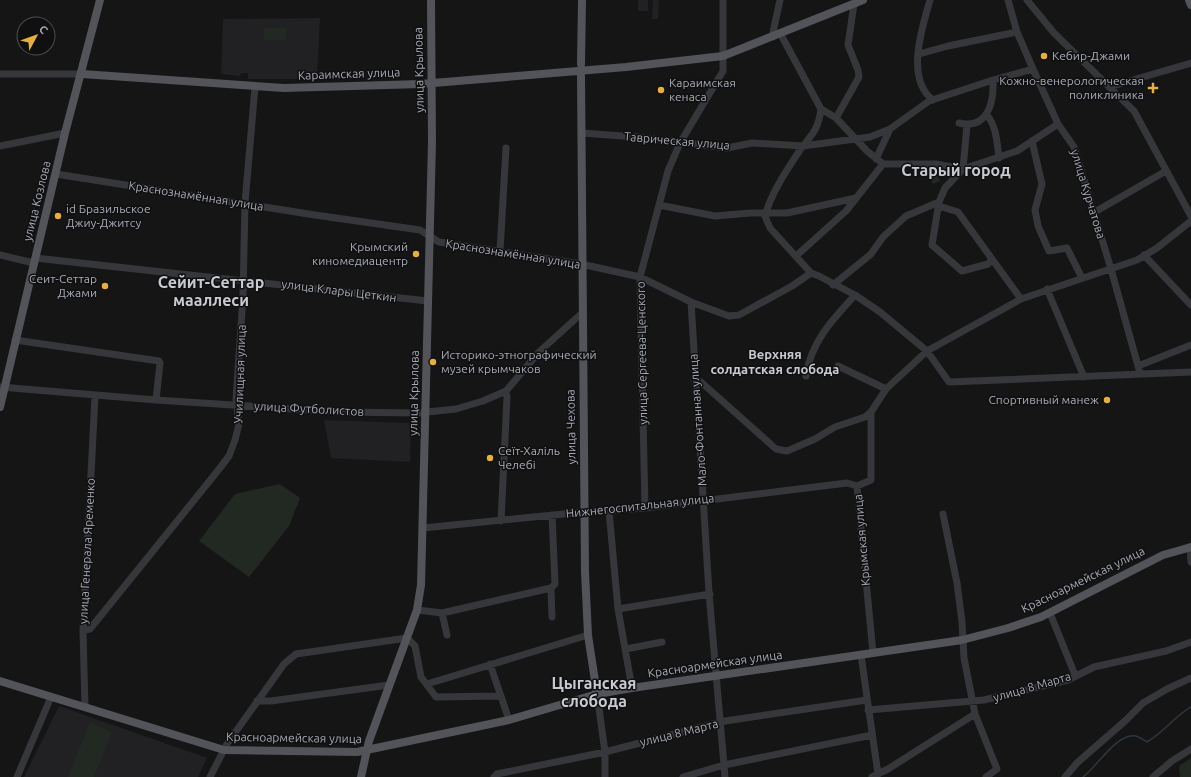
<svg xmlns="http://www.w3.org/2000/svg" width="1191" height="777" viewBox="0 0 1191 777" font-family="Ubuntu,sans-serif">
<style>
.built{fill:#212123}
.green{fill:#212922}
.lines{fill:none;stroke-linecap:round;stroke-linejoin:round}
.stream{stroke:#2e373e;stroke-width:1.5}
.minor{stroke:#36373b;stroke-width:7}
.major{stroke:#52545a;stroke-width:8}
.poi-dot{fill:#e7af3c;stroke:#101011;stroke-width:1.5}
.labels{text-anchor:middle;stroke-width:3;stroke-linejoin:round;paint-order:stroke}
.poi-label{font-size:12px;fill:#a7abb6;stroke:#101011;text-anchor:start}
.street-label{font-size:12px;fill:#a7abb6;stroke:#101011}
.neighbourhood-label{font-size:13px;font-weight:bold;fill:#c8cad2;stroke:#101011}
.district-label{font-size:16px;font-weight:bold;fill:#c8cad2;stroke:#101011}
</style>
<rect width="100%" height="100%" fill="#151516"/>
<path class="built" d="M638 0H648V11H638Z
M653 0H659L658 19H652Z
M320 18 317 79H248V73H241L240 76 221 74 223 19Z
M324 420 411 423 410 462 331 458Z
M59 706 207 758 198 777H24Z"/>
<path class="green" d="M264 28H286V40H264Z
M934 168 940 181 933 184 927 172Z
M280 484 300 498 289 526 249 577 199 541 235 494Z
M90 722 112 732 94 777H68Z
M1191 758V777H1180L1179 766Z"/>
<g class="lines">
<path class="stream" d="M1083 777C1097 767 1117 732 1136 736 1139 737 1144 740 1147 742 1165 731 1174 717 1191 707"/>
<path class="minor" d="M930 0C922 28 905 79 933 100
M1008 0 1017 32 1033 69 1058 124 1074 147 1111 269 1140 373
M1027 0 1054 33 1134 111 1191 216
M780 33 821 109 836 118 867 151 883 164H936L963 169 1017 151 1058 124
M772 37 780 0
M919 54 948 46 1017 32
M0 74H82
M1109 87 1191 63
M986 114C997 126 997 144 999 158
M836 118 859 77 858 70 848 45 854 4
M959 123C988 130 994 102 993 80
M967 125 963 169 945 188 939 202 932 245 962 271 988 264 992 259
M582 133 636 137 727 148 752 143 803 146 870 137 890 129 929 101 993 80 1033 69
M1032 141 1042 184 1035 210 1038 226 1049 251 1067 248 1082 278
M0 146 65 133
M876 159 890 129
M56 174 315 215 420 230 439 242 581 264 640 277 691 302 729 316 739 315 792 286 811 273
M659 205 715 216 750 213H787L856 198
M939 206 958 212 1021 299
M1093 213 1166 171
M500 251 506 148
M0 255 34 263
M1144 255 1191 305
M796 256 846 211 883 164
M35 258 428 301
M811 273 819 276 855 295 880 312 927 351 949 382 1191 372
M811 273 770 228 765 216C771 193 787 170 800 150 812 134 818 131 821 109
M833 285 871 254 883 237 906 216 939 202
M1047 289 1084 377
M691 302 709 593 725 777
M15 340 159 361 160 363 156 400
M838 366 886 389
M1138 366 1191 345
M806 376C811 342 832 320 855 295
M695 381 701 382 776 449 787 451 815 439 835 427 865 417 871 412 886 389 927 351 1021 299 1137 260 1157 248 1191 221
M0 387 156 400 339 412 418 413 456 409 483 401 506 391 539 352 582 313
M857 486 873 653
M857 486 871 480V412
M645 508 640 277 668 171 680 143 723 71V0
M609 511 618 609 632 688
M943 514 957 583 962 622 964 658 975 714 997 769 986 777
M501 521 507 397 506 391
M423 528 584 512 645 508 847 483 857 486
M1190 547 1191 562
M618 609 710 594
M417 610 442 613 551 588
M442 613 447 635
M1050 613 1075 675
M552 617 551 588 555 584 552 515
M83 631 90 629 216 473 229 456 235 440 239 424 236 399 243 297 245 203 255 87
M626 649 662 642
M861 655 878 774
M490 664 509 720
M427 684 588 635
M597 694 605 752V777
M257 701H271L389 685
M85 707 83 631 95 396
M868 710 984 700 1068 680 1094 667 1166 651 1191 642
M17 777 51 697
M210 777 227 744 284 664 296 654 407 638 415 646 421 677 436 697 500 696
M494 777 497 774 605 752 725 721 867 700
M683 777 724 765 872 735
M872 777 888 769 975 714
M1065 777 1077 763 1125 721 1143 703 1167 689 1191 678
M1153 777 1172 761 1191 749"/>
<path class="major" d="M1189 0 1191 5
M581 64 582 0
M82 74 284 88 421 84 626 67 723 56 863 0
M581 76 585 572 588 635 597 694
M0 407 65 133 100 0
M0 681 224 750 357 752 509 720 597 694 632 688 962 640 1008 628 1041 617 1163 555 1191 547
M361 777 369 741 417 610 421 585 432 142 431 0"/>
</g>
<g class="poi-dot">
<circle cx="1044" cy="56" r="4"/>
<path d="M1151 82h4v4h4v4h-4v4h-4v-4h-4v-4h4z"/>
<circle cx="661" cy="90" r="4"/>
<circle cx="58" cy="216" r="4"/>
<circle cx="416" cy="254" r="4"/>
<circle cx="105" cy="286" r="4"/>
<circle cx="433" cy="362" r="4"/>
<circle cx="1107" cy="400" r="4"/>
<circle cx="490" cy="458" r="4"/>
</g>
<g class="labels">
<g class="poi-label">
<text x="1052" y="60">Кебир-Джами</text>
<text x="1144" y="85" text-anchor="end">Кожно-венерологическая<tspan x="1144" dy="14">поликлиника</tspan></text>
<text x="669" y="87">Караимская<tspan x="669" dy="14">кенаса</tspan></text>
<text x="66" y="213">id Бразильское<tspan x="66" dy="14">Джиу-Джитсу</tspan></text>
<text x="408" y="251" text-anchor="end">Крымский<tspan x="408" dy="14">киномедиацентр</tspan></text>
<text x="97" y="283" text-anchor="end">Сеит-Сеттар<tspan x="97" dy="14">Джами</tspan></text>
<text x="441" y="359">Историко-этнографический<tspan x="441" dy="14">музей крымчаков</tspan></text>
<text x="1099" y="404" text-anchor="end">Спортивный манеж</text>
<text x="498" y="455">Сеїт-Халіль<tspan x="498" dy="14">Челебі</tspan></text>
</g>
<g class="street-label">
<text transform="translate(419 70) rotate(-91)" y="4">улица Крылова</text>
<text transform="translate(349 74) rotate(-2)" y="4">Караимская улица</text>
<text transform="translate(677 141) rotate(5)" y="4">Таврическая улица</text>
<text transform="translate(1088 194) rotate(73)" y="4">улица Курчатова</text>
<text transform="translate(196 196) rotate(9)" y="4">Краснознамённая улица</text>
<text transform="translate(37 201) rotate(-76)" y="4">улица Козлова</text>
<text transform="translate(513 254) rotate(9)" y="4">Краснознамённая улица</text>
<text transform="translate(339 291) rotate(7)" y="4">улица Клары Цеткин</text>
<text transform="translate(642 353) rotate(-91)" y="4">улица Сергеева-Ценского</text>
<text transform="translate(240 374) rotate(-88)" y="4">Училищная улица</text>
<text transform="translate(414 393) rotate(-89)" y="4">улица Крылова</text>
<text transform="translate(309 409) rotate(3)" y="4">улица Футболистов</text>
<text transform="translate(698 420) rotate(-94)" y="4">Мало-Фонтанная улица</text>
<text transform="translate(571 427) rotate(-91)" y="4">улица Чехова</text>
<text transform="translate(640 506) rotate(-6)" y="4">Нижнегоспитальная улица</text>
<text transform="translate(862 540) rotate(-95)" y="4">Крымская улица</text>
<text transform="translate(87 551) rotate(-87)" y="4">улица Генерала Яременко</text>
<text transform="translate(1083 580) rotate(-26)" y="4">Красноармейская улица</text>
<text transform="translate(715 664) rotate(-8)" y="4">Красноармейская улица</text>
<text transform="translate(1032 687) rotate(-16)" y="4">улица 8 Марта</text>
<text transform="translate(679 733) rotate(-14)" y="4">улица 8 Марта</text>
<text transform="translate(294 738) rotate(1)" y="4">Красноармейская улица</text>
</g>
<g class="neighbourhood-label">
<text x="775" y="359">Верхняя<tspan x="775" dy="15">солдатская слобода</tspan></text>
</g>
<g class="district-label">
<text x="956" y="176">Старый город</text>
<text x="211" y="288">Сейит-Сеттар<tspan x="211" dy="18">мааллеси</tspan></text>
<text x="594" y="689">Цыганская<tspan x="594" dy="18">слобода</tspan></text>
</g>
</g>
<g transform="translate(36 36) rotate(49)"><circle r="19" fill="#101011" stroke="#4c4e53"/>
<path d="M0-3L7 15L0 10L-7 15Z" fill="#e7af3c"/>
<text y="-6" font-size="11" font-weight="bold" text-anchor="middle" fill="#a7abb6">С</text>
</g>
</svg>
